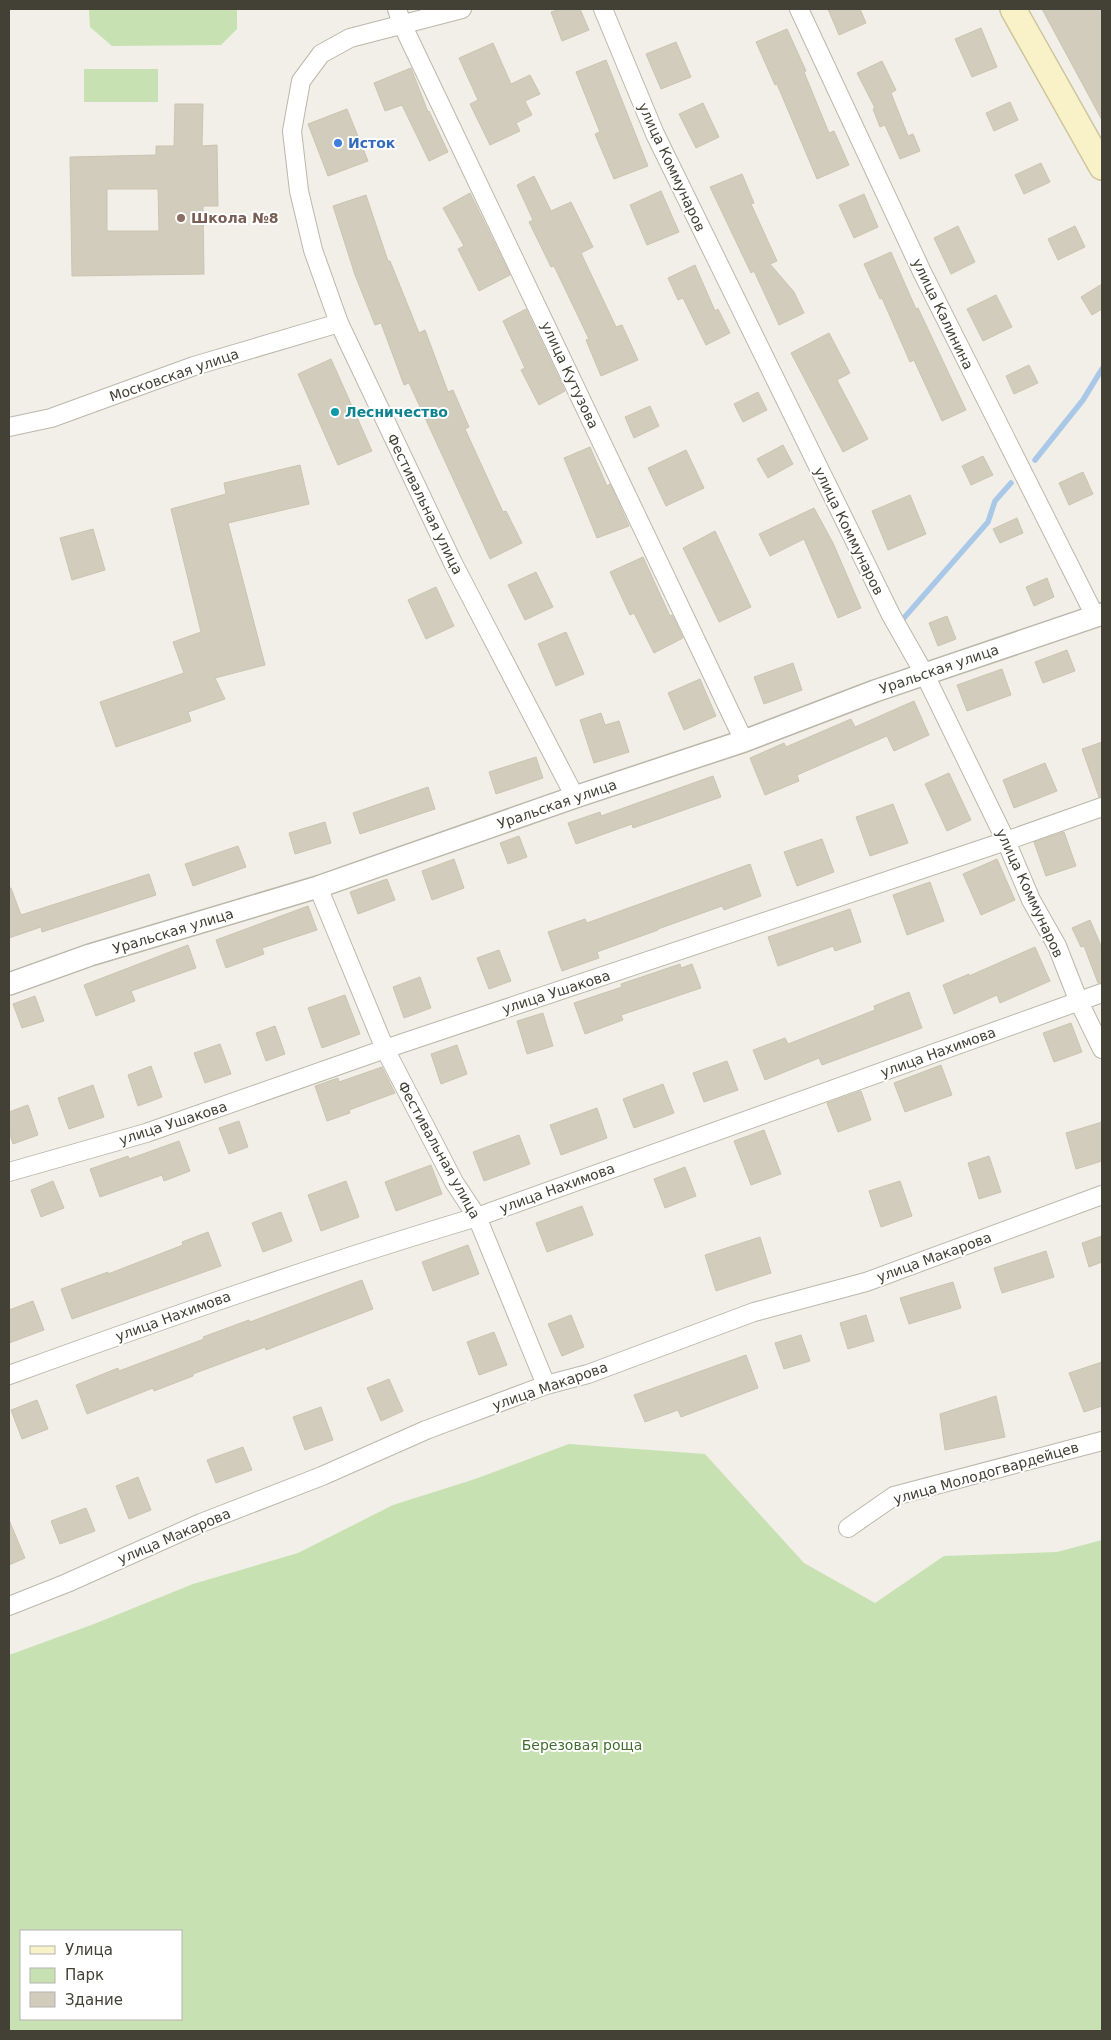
<svg xmlns="http://www.w3.org/2000/svg" width="1111" height="2040" viewBox="0 0 1111 2040" font-family="'DejaVu Sans',sans-serif">
<style>
.green{fill:#c8e1b3;fill-rule:evenodd}
.lines{fill:none;stroke-linecap:round;stroke-linejoin:round}
.stream{stroke:#a9c8e8;stroke-width:5.5}
.building{fill:#d2ccbd;stroke:#ccc4b1;fill-rule:evenodd}
.minor-casing{stroke:#bcb7aa;stroke-width:20}
.tertiary-casing{stroke:#bcb7aa;stroke-width:24}
.secondary-casing{stroke:#ccc49b;stroke-width:28}
.minor{stroke:#fff;stroke-width:18}
.tertiary{stroke:#fff;stroke-width:21}
.secondary{stroke:#f9f2c9;stroke-width:25}
.shop-dot{fill:#3f7fe0;stroke:#fff;stroke-width:2}
.education-dot{fill:#8d6e63;stroke:#fff;stroke-width:2}
.culture-dot{fill:#0f9aa8;stroke:#fff;stroke-width:2}
.labels{text-anchor:middle;stroke-width:4;stroke-linejoin:round;paint-order:stroke}
.shop-label{font-size:14px;font-weight:bold;fill:#366cbe;stroke:#fff;text-anchor:start}
.street-label{font-size:14px;fill:#434036;stroke:#fff}
.education-label{font-size:14px;font-weight:bold;fill:#785e54;stroke:#fff;text-anchor:start}
.culture-label{font-size:14px;font-weight:bold;fill:#0d838f;stroke:#fff;text-anchor:start}
.park-label{font-size:14px;fill:#426f30;stroke:#fff}
</style>
<rect width="100%" height="100%" fill="#f1efe7"/>
<path class="green" d="M89 9H237V29L221 45 112 46 90 27Z
M84 69H158V102H84Z
M569 1444 705 1454 804 1563 875 1603 944 1556 1057 1552 1102 1540V2031H9V1655L94 1624 193 1584 298 1553 393 1505 475 1479ZM21 1931H181V2019H21Z"/>
<g class="lines">
<path class="stream" d="M1035 460 1083 400 1102 369
M903 619 988 522 995 501 1011 483"/>
</g>
<path class="building" d="M560 9H580L589 30 562 41 551 12Z
M828 9H860L866 23 839 35Z
M1042 9H1102V120Z
M981 28 997 67 972 77 955 39Z
M787 29 806 71 804 72 829 133 834 131 849 165 817 179 777 84 775 85 756 42Z
M676 42 691 77 661 89 646 54Z
M493 43 511 84 530 75 540 94 525 101 532 115 516 123 520 131 490 145 470 104 478 100 459 58Z
M606 60 648 166 614 179 595 134 600 132 576 72Z
M882 61 896 90 891 93 908 136 913 134 920 151 900 159 885 125 880 127 873 109 875 108 857 73Z
M411 68 428 112 429 111 448 152 429 161 402 105 385 111 374 83Z
M1010 102 1018 120 994 131 986 113Z
M703 103 719 137 696 148 679 114Z
M175 104H203L202 146 217 145 218 206H203L204 274 72 276 70 157 156 155V146H174ZM107 189H158L159 231H107Z
M347 109 368 161 328 176 308 124Z
M1041 163 1050 182 1024 194 1015 175Z
M742 174 754 203 751 204 777 261 770 264 794 292 804 313 779 325 754 271 751 273 710 187Z
M534 176 551 211 571 202 593 247 581 253 616 327 622 325 638 360 601 376 586 340 589 339 554 266 551 267 529 222 533 220 517 185Z
M661 191 679 232 647 245 630 205Z
M470 193 510 275 479 291 458 249 464 246 443 208Z
M864 194 878 227 854 238 839 205Z
M366 195 388 261H390L419 333 425 330 448 392 453 390 469 427 465 429 503 512 506 511 522 543 490 559 409 383 404 385 381 323 375 325 355 275 333 206Z
M958 226 975 262 951 274 934 238Z
M1075 226 1085 247 1058 260 1048 239Z
M891 252 916 309 918 308 966 410 942 421 914 360 910 362 882 298 880 299 864 264Z
M695 265 715 311 718 309 730 333 706 345 683 298 678 300 668 278Z
M1102 284V309L1092 315 1081 297Z
M996 295 1012 327 983 341 967 309Z
M526 309 565 391 539 405 521 370 525 368 503 321Z
M829 333 850 373 837 380 868 439 843 452 791 353Z
M331 359 372 451 338 465 298 374Z
M1029 365 1038 383 1014 394 1006 376Z
M758 392 767 410 743 422 734 404Z
M650 406 659 426 634 438 625 417Z
M783 445 793 464 768 478 757 459Z
M590 447 607 486 610 484 629 526 597 538 564 458Z
M686 450 704 488 666 506 648 468Z
M983 456 993 475 971 485 962 466Z
M300 465 309 504 228 523 265 665 215 678 225 699 188 712 191 721 116 747 100 702 184 673 173 642 201 632 171 509 226 494 224 483Z
M1083 472 1093 494 1069 505 1059 483Z
M910 495 926 534 888 550 872 511Z
M814 508 833 543 861 608 838 618 804 539 770 556 759 534Z
M1017 518 1023 533 1000 543 993 529Z
M93 529 105 570 72 580 60 538Z
M715 531 751 607 719 622 683 548Z
M643 557 670 616 672 615 683 638 654 653 634 613 630 615 610 572Z
M536 572 553 607 525 620 508 585Z
M1047 578 1054 597 1034 606 1026 587Z
M436 587 454 626 426 639 408 600Z
M947 616 956 639 938 646 929 623Z
M566 632 584 674 556 686 538 644Z
M1067 650 1075 671 1043 683 1035 662Z
M793 663 802 690 764 704 754 677Z
M1002 669 1011 695 967 711 957 685Z
M700 679 716 716 684 730 668 693Z
M914 701 929 735 894 751 887 736 797 775 799 781 765 795 750 758 784 743 786 747 851 719 855 727Z
M601 713 605 725 619 721 629 752 594 763 580 720Z
M1102 742V797H1099L1082 749Z
M536 757 543 778 496 794 489 772Z
M1045 763 1057 791 1014 808 1003 780Z
M949 773 971 820 947 831 925 784Z
M713 776 721 797 633 828 632 824 576 844 568 823 600 812 601 816Z
M428 787 435 809 360 834 353 813Z
M893 804 908 843 870 856 856 817Z
M325 822 331 843 295 854 289 833Z
M1064 832 1076 866 1046 876 1034 842Z
M519 836 527 857 508 864 500 843Z
M822 839 834 872 797 886 784 852Z
M238 846 246 867 193 886 185 864Z
M454 859 464 888 432 900 422 871Z
M997 859 1015 900 981 915 963 874Z
M750 864 761 896 724 910 722 906 658 929V930L597 952 599 958 562 971 548 932 585 919 587 923Z
M149 874 156 895 42 932 41 927 9 938V888H11L21 915Z
M387 879 395 900 358 914 350 892Z
M930 882 944 921 907 935 893 895Z
M308 906 317 930 262 948 264 954 226 968 216 940Z
M850 909 861 942 835 951 833 946 778 966 768 937Z
M1090 920 1102 948V983H1098L1084 946 1081 947 1072 928Z
M188 945 196 968 131 991 135 1001 96 1016 84 985Z
M1035 947 1050 981 1000 1003 997 995 954 1014 943 985 969 974V976Z
M499 950 511 981 489 989 477 958Z
M680 964 681 968 692 964 701 988 621 1015 623 1020 585 1034 574 1003 622 987 621 984Z
M420 977 431 1008 404 1018 393 987Z
M909 992 922 1028 822 1065 819 1058 765 1080 753 1050 785 1038 788 1044 875 1010 874 1006Z
M345 995 360 1034 322 1048 308 1008Z
M35 996 44 1021 22 1028 13 1004Z
M543 1013 553 1046 527 1054 517 1021Z
M1071 1023 1082 1052 1054 1062 1043 1033Z
M275 1026 285 1054 266 1061 256 1033Z
M220 1044 231 1074 205 1083 194 1053Z
M457 1045 467 1074 441 1084 431 1054Z
M727 1061 738 1090 704 1102 693 1073Z
M941 1065 952 1095 905 1112 894 1083Z
M151 1066 162 1097 138 1106 128 1075Z
M382 1067 395 1093 349 1110 350 1113 327 1121 315 1086 338 1078 339 1082Z
M663 1084 674 1113 634 1128 623 1099Z
M93 1085 104 1117 69 1129 58 1098Z
M861 1091 871 1120 838 1132 827 1103Z
M28 1105 38 1135 13 1144 9 1131V1112Z
M597 1108 607 1138 561 1155 550 1125Z
M239 1121 248 1147 229 1154 219 1128Z
M1102 1122V1161L1076 1169 1066 1133Z
M764 1130 781 1174 751 1185 734 1141Z
M519 1135 530 1164 484 1181 473 1152Z
M179 1141 190 1171 164 1181 162 1175 100 1197 90 1169 128 1156 129 1159Z
M989 1156 1001 1192 979 1199 968 1163Z
M431 1165 442 1194 396 1211 385 1182Z
M685 1167 696 1196 665 1208 654 1179Z
M53 1181 64 1208 41 1217 31 1190Z
M346 1181 359 1217 321 1231 308 1195Z
M900 1181 912 1216 881 1227 869 1191Z
M582 1206 593 1235 547 1252 536 1223Z
M281 1212 292 1241 263 1252 252 1223Z
M208 1232 221 1266 72 1319 61 1289 108 1272V1274L183 1245 182 1242Z
M1102 1236V1262L1089 1267 1082 1243Z
M760 1237 771 1273 716 1291 705 1255Z
M468 1245 479 1274 433 1291 422 1262Z
M1046 1251 1054 1277 1002 1293 994 1268Z
M362 1280 373 1309 266 1350 265 1347 193 1374V1376L154 1391 153 1388 87 1414 76 1385 118 1368 119 1371 204 1339 203 1337 249 1320 250 1322Z
M953 1282 961 1308 909 1324 900 1298Z
M33 1301 44 1330 9 1343V1310Z
M571 1315 584 1347 562 1356 548 1324Z
M866 1315 874 1341 848 1349 840 1323Z
M494 1332 507 1365 479 1375 467 1342Z
M801 1335 810 1361 784 1369 775 1343Z
M746 1355 758 1388 681 1417 678 1410 645 1422 634 1395Z
M1102 1362V1406L1084 1412 1069 1373Z
M389 1379 403 1411 381 1421 367 1388Z
M996 1396 1005 1437 945 1450 940 1414Z
M37 1400 48 1429 22 1439 11 1410Z
M321 1407 333 1440 305 1450 293 1417Z
M243 1447 252 1470 216 1483 207 1460Z
M138 1477 151 1510 129 1519 116 1486Z
M86 1508 95 1531 60 1544 51 1521Z
M9 1520 25 1558 9 1565Z"/>
<g class="lines">
<g class="minor-casing">
<path id="minor" d="M397 9 402 24 744 741
M462 9 350 38 321 54 301 81 292 131 299 191 313 250 339 323 453 563 575 797
M603 9 655 134 891 615 925 675 1006 841 1031 900 1057 946 1079 1002 1102 1049
M799 9 922 272 1095 616
M9 427 51 418 194 366 339 323
M318 887 385 1049 454 1182 477 1217 546 1385
M9 1172 146 1133 385 1049 1006 841 1102 807
M9 1375C164 1319 319 1264 477 1217L1102 993
M848 1528 894 1496 1102 1441
M9 1606 67 1583 201 1523 322 1476 426 1430 546 1385 588 1374 754 1312 866 1282 1102 1195"/>
</g>
<g class="tertiary-casing">
<path id="tertiary" d="M9 984 90 955 318 887 575 797 744 741 875 691 1102 614"/>
</g>
<g class="secondary-casing">
<path id="secondary" d="M1013 9 1102 167"/>
</g>
<use href="#minor" class="minor"/>
<use href="#tertiary" class="tertiary"/>
<use href="#secondary" class="secondary"/>
</g>
<circle class="shop-dot" cx="338" cy="143" r="5"/>
<circle class="education-dot" cx="181" cy="218" r="5"/>
<circle class="culture-dot" cx="335" cy="412" r="5"/>
<g class="labels">
<g class="shop-label">
<text x="348" y="148">Исток</text>
</g>
<g class="street-label">
<text transform="translate(672 167) rotate(65)" y="5">улица Коммунаров</text>
<text transform="translate(943 314) rotate(64)" y="5">улица Калинина</text>
<text transform="translate(174 375) rotate(-19)" y="5">Московская улица</text>
<text transform="translate(570 375) rotate(65)" y="5">улица Кутузова</text>
<text transform="translate(425 504) rotate(64)" y="5">Фестивальная улица</text>
<text transform="translate(849 531) rotate(64)" y="5">улица Коммунаров</text>
<text transform="translate(939 669) rotate(-19)" y="5">Уральская улица</text>
<text transform="translate(557 804) rotate(-19)" y="5">Уральская улица</text>
<text transform="translate(1030 893) rotate(65)" y="5">улица Коммунаров</text>
<text transform="translate(173 931) rotate(-17)" y="5">Уральская улица</text>
<text transform="translate(556 992) rotate(-18)" y="5">улица Ушакова</text>
<text transform="translate(938 1052) rotate(-20)" y="5">улица Нахимова</text>
<text transform="translate(173 1123) rotate(-18)" y="5">улица Ушакова</text>
<text transform="translate(439 1150) rotate(61)" y="5">Фестивальная улица</text>
<text transform="translate(557 1188) rotate(-20)" y="5">улица Нахимова</text>
<text transform="translate(934 1257) rotate(-20)" y="5">улица Макарова</text>
<text transform="translate(173 1316) rotate(-20)" y="5">улица Нахимова</text>
<text transform="translate(550 1386) rotate(-19)" y="5">улица Макарова</text>
<text transform="translate(986 1473) rotate(-16)" y="5">улица Молодогвардейцев</text>
<text transform="translate(174 1536) rotate(-23)" y="5">улица Макарова</text>
</g>
<g class="education-label">
<text x="191" y="223">Школа №8</text>
</g>
<g class="culture-label">
<text x="345" y="417">Лесничество</text>
</g>
<g class="park-label">
<text x="582" y="1750">Березовая роща</text>
</g>
</g>
<rect width="1111" height="2040" fill="none" stroke="#434036" stroke-width="20"/>
<rect x="20" y="1930" width="162" height="90" fill="#ffffff" stroke="#b4b3af"/>
<rect x="30" y="1946" width="25" height="8" fill="#f9f2c9" stroke="#b4b3af"/>
<text x="65" y="1955" font-size="15" fill="#434036">Улица</text>
<rect x="30" y="1968" width="25" height="15" fill="#c8e1b3" stroke="#b4b3af"/>
<text x="65" y="1980" font-size="15" fill="#434036">Парк</text>
<rect x="30" y="1992" width="25" height="15" fill="#d2ccbd" stroke="#b4b3af"/>
<text x="65" y="2005" font-size="15" fill="#434036">Здание</text>
</svg>
